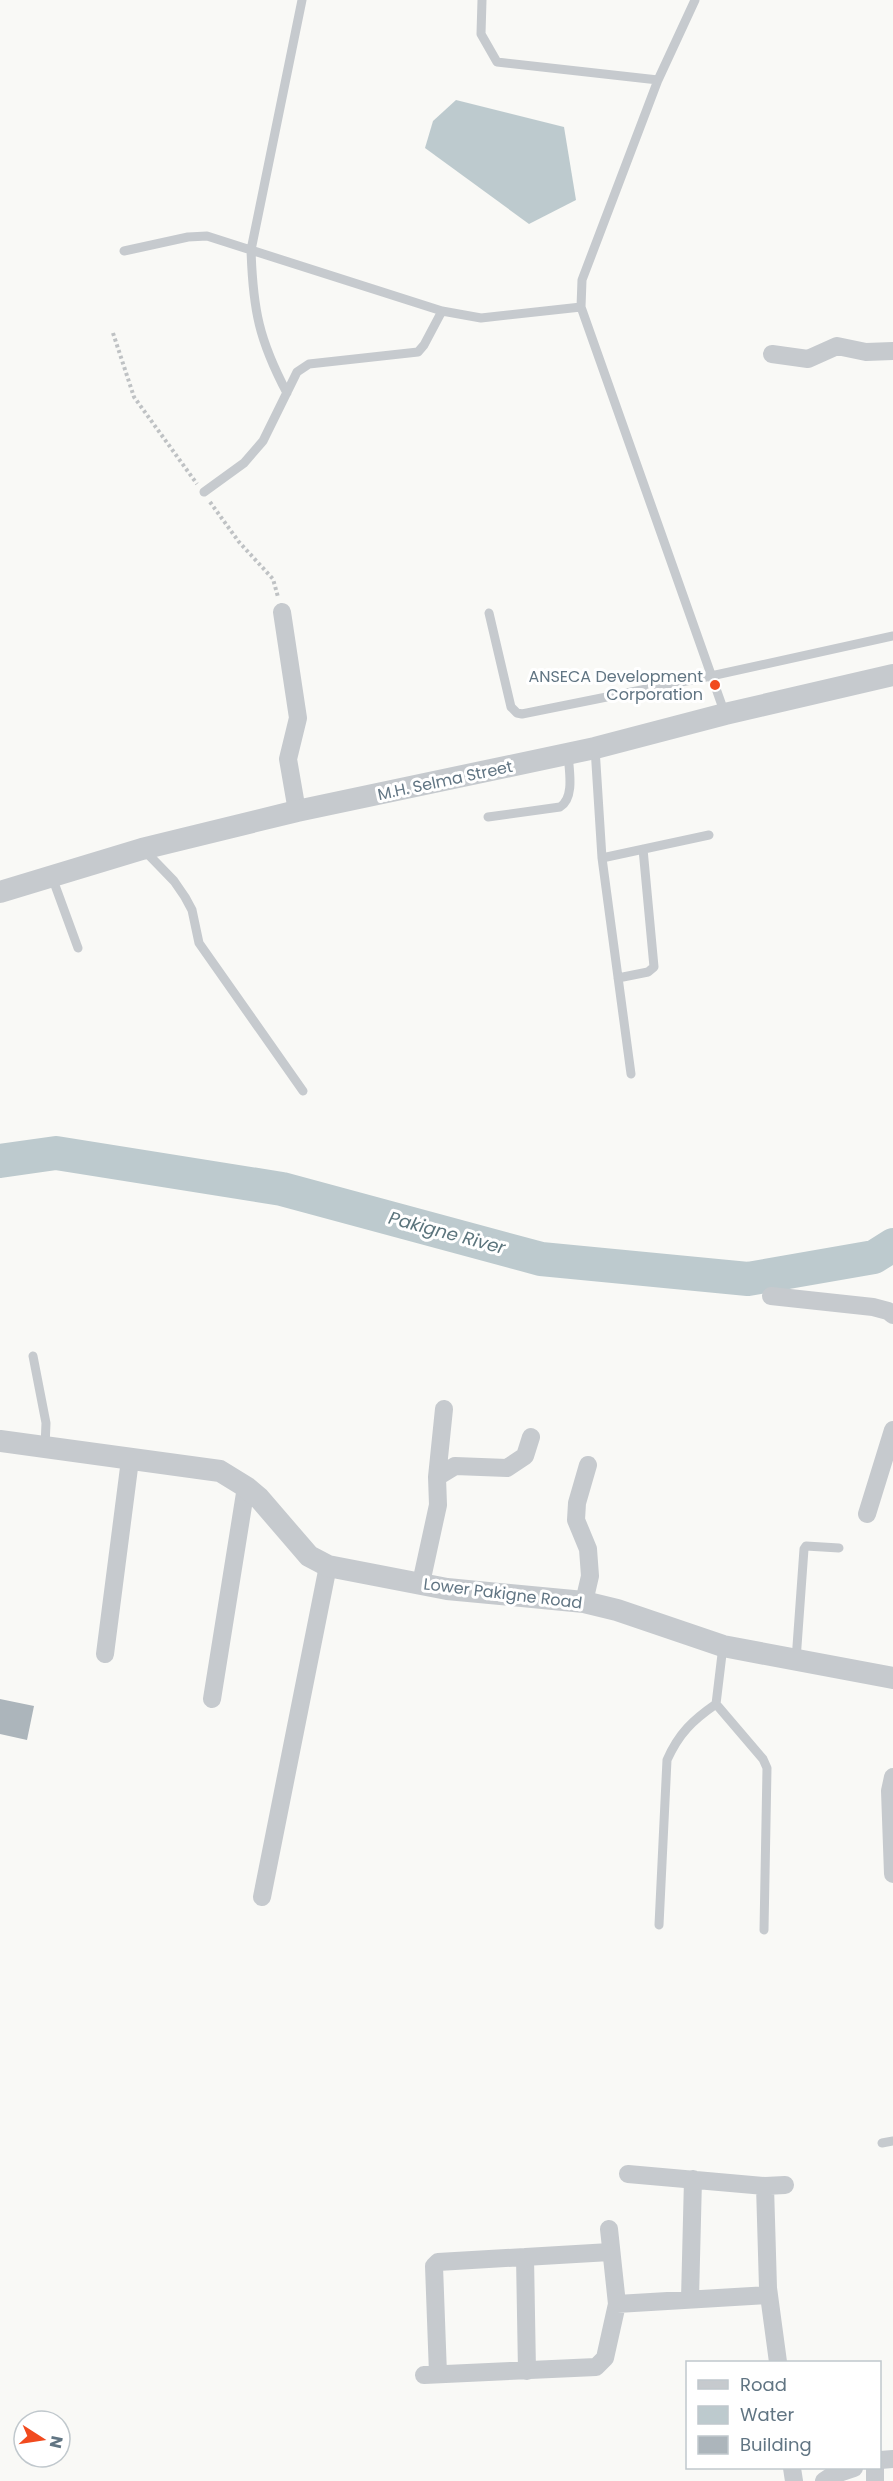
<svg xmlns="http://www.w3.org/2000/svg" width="893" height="2481" viewBox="0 0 893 2481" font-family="Poppins,sans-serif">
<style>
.water{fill:#bdcace}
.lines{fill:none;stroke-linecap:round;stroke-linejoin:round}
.river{stroke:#bdcace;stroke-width:34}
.building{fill:#acb5bb}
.path{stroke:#bfc2c4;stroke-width:4;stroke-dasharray:3 3;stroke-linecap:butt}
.service{stroke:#c6cace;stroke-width:9}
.minor{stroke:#c6cace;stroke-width:18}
.tertiary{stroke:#c6cace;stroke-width:22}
.poi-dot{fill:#f14a1e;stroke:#fff;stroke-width:2}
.labels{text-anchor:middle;stroke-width:6;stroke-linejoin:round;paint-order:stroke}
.poi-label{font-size:16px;fill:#617583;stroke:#fff;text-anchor:end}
.street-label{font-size:16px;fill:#617583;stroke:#fff}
.water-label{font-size:18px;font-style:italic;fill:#5c757d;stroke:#fff}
</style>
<rect width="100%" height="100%" fill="#f9f9f6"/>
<path class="water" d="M456 100 564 127 576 200 529 224 425 148 433 121Z"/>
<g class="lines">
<path class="river" d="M0 1161 56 1153 282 1189 541 1259 748 1279 874 1257 893 1245"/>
</g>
<path class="building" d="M0 1699 34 1706 27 1740 0 1734Z"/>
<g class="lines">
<path class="path" d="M113 333 134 397 197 484
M210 502 239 542 273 579 278 597"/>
<path class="service" d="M482 0 481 34 497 62 658 80 695 0
M658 80 582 280 581 307 725 714
M124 251 188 237 207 236 442 311 481 318 581 307
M287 393C259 340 253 310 251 250L302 0
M204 492 244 463 263 441 297 372 309 364 418 352 424 345 442 311
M489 613 511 707 517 713 522 714 711 676 893 636
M595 748 602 858 631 1074
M488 817 560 807C575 798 569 770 568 754
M144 850 174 881 185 897 192 910 199 943 303 1091
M602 858 709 835
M52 877 78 948
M618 978 648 972 654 967 643 849
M33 1356 46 1423 45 1447
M723 1646 716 1704 763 1759 767 1768 764 1930
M796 1660 804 1549 806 1546 839 1548
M659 1925 667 1760C679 1733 693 1720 716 1704
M882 2143 893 2141"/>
<path class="minor" d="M772 354 808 359 837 346 866 352 893 351
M282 612 298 718 288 759 297 811
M771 1296 873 1307 888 1311 893 1315
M437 1477 455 1466 507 1468 525 1456 531 1437
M867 1514 893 1430
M421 1583 438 1505 437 1477 444 1409
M584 1602 590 1576 588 1549 576 1520 577 1503 588 1465
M105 1654 130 1460
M212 1699 246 1487
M893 1777 890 1791 893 1874
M262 1897 328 1566
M628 2174 765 2186 785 2185
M765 2186 768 2288 778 2362
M525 2257 527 2371
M690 2299 693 2179
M617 2304 769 2295
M438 2374 434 2266 438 2262 610 2252
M424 2375 596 2367 605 2358 617 2304 609 2229
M880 2460 893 2459
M792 2468 794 2481
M875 2468V2481
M824 2481 833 2475 854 2468"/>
<path class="tertiary" d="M0 892 142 849 297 811 595 748 725 714 893 675
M0 1441 220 1471 246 1487 259 1498 309 1556 328 1566 447 1589 584 1602 617 1610 723 1646 893 1678"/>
</g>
<circle class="poi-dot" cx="715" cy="685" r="6"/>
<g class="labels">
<g class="poi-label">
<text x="703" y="682">ANSECA Development<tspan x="703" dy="18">Corporation</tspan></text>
</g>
<g class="street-label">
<text transform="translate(445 780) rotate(-12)" y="6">M.H. Selma Street</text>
<text transform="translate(503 1593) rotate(7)" y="6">Lower Pakigne Road</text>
</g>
<g class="water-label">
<text transform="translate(447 1233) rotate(15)" y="6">Pakigne River</text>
</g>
</g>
<rect x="686" y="2361" width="195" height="108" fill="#ffffff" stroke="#c0c8cd" stroke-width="1.5"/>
<rect x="698" y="2380" width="30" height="9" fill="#c6cace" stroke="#c0c8cd" stroke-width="1.5"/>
<text x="740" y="2391" font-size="18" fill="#617583">Road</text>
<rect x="698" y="2406" width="30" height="18" fill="#bdcace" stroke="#c0c8cd" stroke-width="1.5"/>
<text x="740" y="2421" font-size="18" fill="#617583">Water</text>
<rect x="698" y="2436" width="30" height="18" fill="#acb5bb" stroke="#c0c8cd" stroke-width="1.5"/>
<text x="740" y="2451" font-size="18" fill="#617583">Building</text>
<g transform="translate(42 2439) rotate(102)"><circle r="28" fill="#ffffff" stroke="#c0c8cd" stroke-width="1.5"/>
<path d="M0-4.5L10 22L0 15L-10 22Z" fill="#f14a1e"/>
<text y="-9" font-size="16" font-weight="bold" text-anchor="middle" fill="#617583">N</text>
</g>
</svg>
